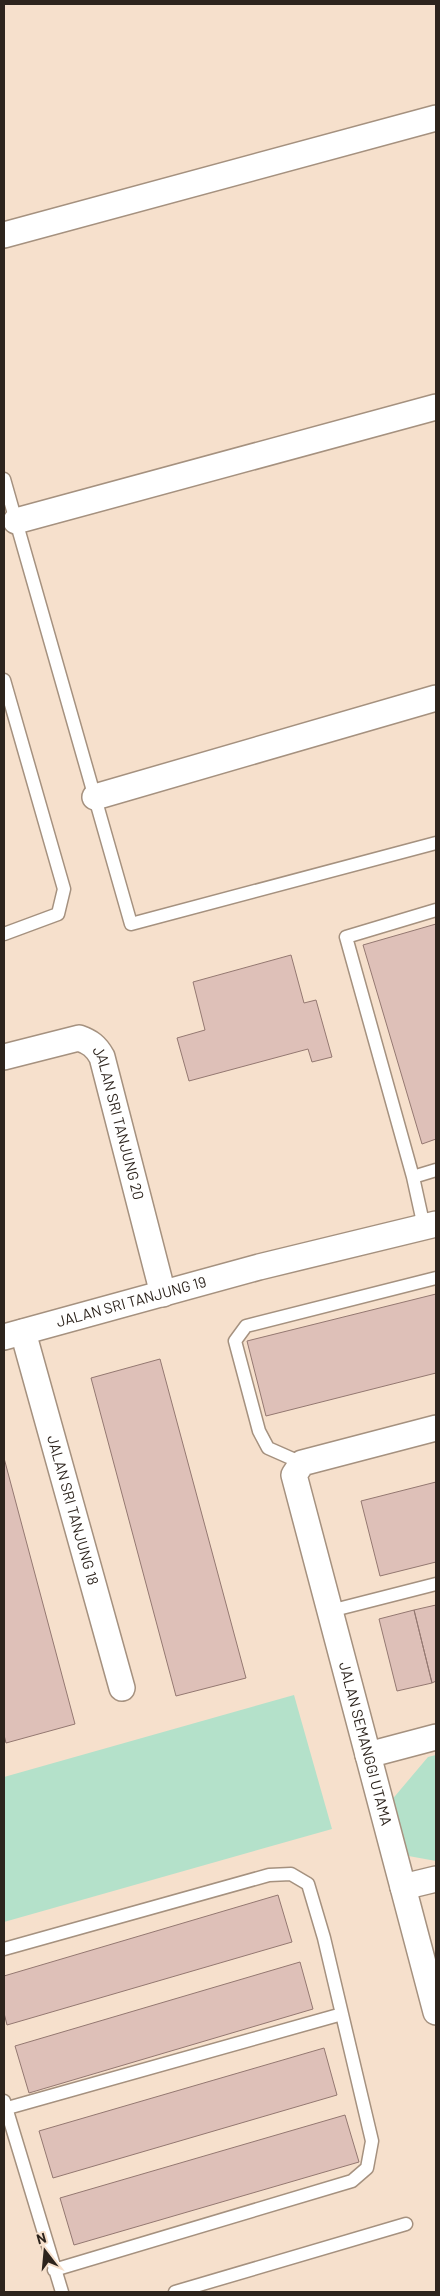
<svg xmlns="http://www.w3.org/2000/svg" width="440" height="2296" viewBox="0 0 440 2296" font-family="Barlow,sans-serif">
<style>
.green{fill:#b4e1ca}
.building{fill:#dec0b8;stroke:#947871}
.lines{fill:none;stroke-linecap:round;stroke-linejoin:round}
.lane-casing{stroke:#a5917f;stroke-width:15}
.street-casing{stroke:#a5917f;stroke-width:28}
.lane{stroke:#fff;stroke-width:12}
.street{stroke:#fff;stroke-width:25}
.labels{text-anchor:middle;stroke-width:5;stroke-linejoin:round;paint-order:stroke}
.street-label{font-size:15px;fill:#2d241d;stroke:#f6e0cc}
</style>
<rect width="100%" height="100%" fill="#f6e0cc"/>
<path class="green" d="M294 1695 332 1829 4 1922V1777Z
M436 1755V1861L403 1855 390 1802 428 1757Z"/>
<path class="building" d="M436 924V1139L422 1144 363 945Z
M291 955 304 1003 316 1000 332 1057 312 1062 308 1049 189 1081 177 1038 205 1030 193 982Z
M436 1294V1373L266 1416 247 1341Z
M160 1359 246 1678 176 1696 91 1378Z
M4 1458 75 1724 6 1743 4 1735Z
M436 1482V1562L380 1576 361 1501Z
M436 1605V1681L432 1683 414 1610Z
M414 1610 432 1683 397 1691 379 1619Z
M278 1895 292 1942 7 2025 4 2013V1976Z
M300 1962 313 2009 29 2093 15 2046Z
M324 2048 337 2095 53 2178 39 2131Z
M345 2115 359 2162 74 2245 60 2198Z"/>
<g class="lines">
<g class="lane-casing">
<path id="lane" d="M4 479 131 924 436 843
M4 680 64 889 58 914 4 934
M413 1177 436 1170
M424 1227 413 1177 346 937 436 910
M302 1463 268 1448 259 1431 235 1341 246 1326 436 1278
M330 1611 436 1584
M4 1949 269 1875 291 1874 308 1884 324 1938 372 2141 367 2168 352 2181 54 2270
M4 2101 62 2292
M4 2109 342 2014
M175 2292 406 2224"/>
</g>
<g class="street-casing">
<g id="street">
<path d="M4 235 436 118"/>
<path d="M16 521 436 407"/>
<path d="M95 797 436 698"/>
<path id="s1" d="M4 1057 79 1038C90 1042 96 1046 102 1057L163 1294"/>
<path id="s2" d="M23 1332 122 1688"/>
<path id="s3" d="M4 1337 259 1267 436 1224"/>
<path id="s4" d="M436 1428 302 1463 294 1475 436 2012"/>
<path d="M368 1755 436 1737"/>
<path d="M403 1887 436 1879"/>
</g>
</g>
<use href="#lane" class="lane"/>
<use href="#street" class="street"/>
</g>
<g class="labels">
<g class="street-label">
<text dy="5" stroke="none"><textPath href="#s1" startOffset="176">JALAN SRI TANJUNG 20</textPath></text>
<text dy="5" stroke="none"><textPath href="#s3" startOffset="132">JALAN SRI TANJUNG 19</textPath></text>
<text dy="5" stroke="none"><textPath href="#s2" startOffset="185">JALAN SRI TANJUNG 18</textPath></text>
<text dy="5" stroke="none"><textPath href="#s4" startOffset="431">JALAN SEMANGGI UTAMA</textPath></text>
</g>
</g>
<rect width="440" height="2296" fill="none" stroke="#2d241d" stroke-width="10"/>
<g transform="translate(45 2251) rotate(344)" stroke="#f6e0cc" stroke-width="4" paint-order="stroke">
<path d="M0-4L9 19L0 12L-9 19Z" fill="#2d241d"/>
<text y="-8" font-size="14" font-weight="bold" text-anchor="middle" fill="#2d241d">N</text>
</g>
</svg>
